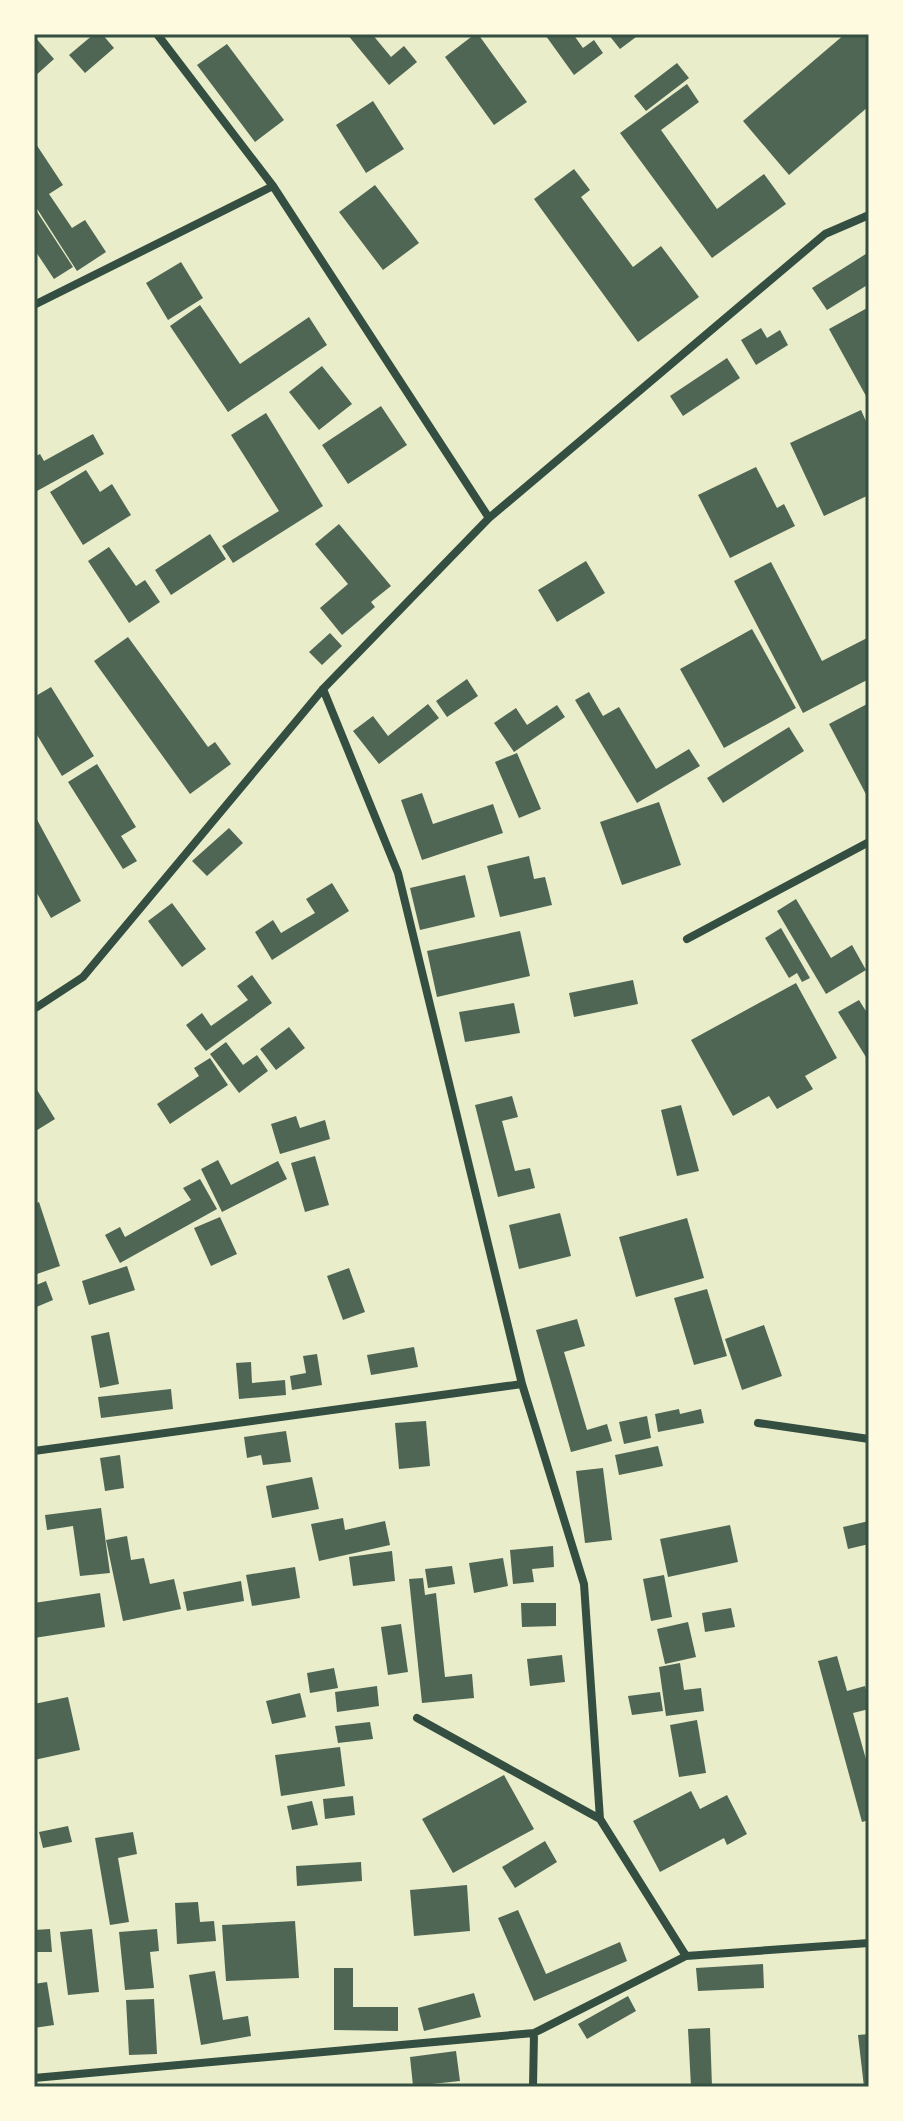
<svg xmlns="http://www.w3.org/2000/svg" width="903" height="2121" viewBox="0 0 903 2121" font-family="'Alegreya Sans',sans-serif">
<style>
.building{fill:#4f6655}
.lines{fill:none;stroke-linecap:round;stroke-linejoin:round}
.minor{stroke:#344e41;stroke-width:8}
.neatline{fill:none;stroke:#344e41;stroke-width:3}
</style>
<rect width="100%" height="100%" fill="#e9edc9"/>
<path class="building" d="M94 34H102L114 48 85 73 69 55Z
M347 34H372L391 57 404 46 417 62 389 85Z
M475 34H478L527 102 494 125 445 57Z
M549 34H573L583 48 594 40 603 53 574 75 546 36Z
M608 34H640L620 49Z
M845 34H869V106L789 175 743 121Z
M34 36 54 59 34 77Z
M227 44 284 120 255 142 197 65Z
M677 63 689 78 646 111 634 96Z
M687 84 699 102 661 130 717 209 764 174 786 204 712 258 620 133Z
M373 101 404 149 366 173 336 125Z
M34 141 63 185 49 194 72 228 85 220 106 252 77 271 34 204Z
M574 169 590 190 581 197 633 267 661 246 699 297 638 342 534 199Z
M375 185 419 243 383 270 339 212Z
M34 207 73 267 54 279 34 249Z
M869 252V284L827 310 812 288Z
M181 262 203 298 168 320 146 283Z
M200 305 240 364 309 317 327 345 228 412 170 326Z
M869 307V395L866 396 829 329Z
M761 328 767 338 780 330 788 345 756 365 741 340Z
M727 358 740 378 683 416 670 396Z
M322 366 352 404 319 430 289 392Z
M381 406 407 445 348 484 322 445Z
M861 410 869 428V495L824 516 790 443Z
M266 413 323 506 233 563 222 546 279 511 231 435Z
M93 434 104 454 37 491 34 484V457L40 454 44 461Z
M756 467 777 508 784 504 795 526 730 558 698 495Z
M86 470 100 492 112 484 131 515 83 545 50 492Z
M339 524 391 586 371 602 375 607 342 635 320 608 348 584 315 544Z
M210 534 226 559 171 595 155 570Z
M109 547 136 586 145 580 160 602 129 623 88 561Z
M586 561 605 593 557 622 538 590Z
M771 562 822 661 869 637V679L803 713 734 581Z
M752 629 796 708 724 748 680 669Z
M330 633 342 646 322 665 309 652Z
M128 637 208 747 215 742 231 764 190 794 94 661Z
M467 679 478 696 447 717 436 701Z
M51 687 94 756 62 776 34 730V697Z
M589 692 603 716 619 707 656 769 689 749 700 766 637 803 575 700Z
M869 703V800L829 724Z
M428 704 439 718 379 764 353 731 373 716 388 736Z
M557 705 565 717 514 752 494 723 516 708 527 725Z
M789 727 804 751 723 803 707 778Z
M517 753 541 809 519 818 495 762Z
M97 764 136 827 121 836 137 861 123 869 68 782Z
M422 793 433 824 493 804 503 833 422 860 401 800Z
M659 802 681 865 622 885 600 822Z
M34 814 81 901 51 918 34 888Z
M229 828 243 843 207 876 192 861Z
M529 856 534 879 545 877 552 905 500 917 487 866Z
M465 875 475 917 420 930 410 888Z
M332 883 349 911 272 960 255 932 273 920 281 933 315 913 306 899Z
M796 899 831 958 852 945 866 970 826 994 777 911Z
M172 903 206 949 182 967 148 921Z
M781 928 810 978 802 982 797 973 789 978 765 938Z
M520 931 530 976 437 997 427 951Z
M252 975 272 1003 206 1051 186 1025 202 1013 211 1026 248 1000 237 986Z
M633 980 638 1004 574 1017 569 993Z
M796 983 837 1058 805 1076 813 1089 777 1109 769 1096 733 1116 691 1040Z
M859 1000 869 1016V1062L838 1012Z
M514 1003 520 1033 465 1042 459 1012Z
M289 1027 305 1048 276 1070 260 1049Z
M226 1042 243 1065 257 1055 268 1071 239 1093 210 1054Z
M210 1058 228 1085 170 1124 157 1104 199 1076 194 1068Z
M34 1085 55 1119 34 1132Z
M512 1096 518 1117 502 1121 515 1171 530 1168 535 1188 498 1197 475 1105Z
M681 1105 699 1171 677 1176 661 1110Z
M296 1116 300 1128 325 1120 330 1139 280 1154 271 1124Z
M315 1156 329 1205 305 1212 291 1163Z
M218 1160 231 1185 278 1161 287 1179 222 1212 201 1169Z
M200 1179 217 1209 120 1263 105 1235 120 1227 125 1237 191 1200 183 1188Z
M39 1202 60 1266 34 1275V1204Z
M560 1213 571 1256 519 1269 509 1225Z
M220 1217 237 1254 211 1266 194 1228Z
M687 1218 704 1278 636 1297 619 1237Z
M127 1266 135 1290 89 1305 82 1281Z
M349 1268 365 1312 343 1320 327 1276Z
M46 1281 53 1300 34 1308V1286Z
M707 1289 727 1356 694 1365 674 1298Z
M577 1319 585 1346 564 1352 587 1430 607 1424 612 1441 571 1452 536 1330Z
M764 1325 782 1376 742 1390 725 1339Z
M109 1332 119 1384 100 1388 91 1336Z
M414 1347 418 1367 371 1375 367 1355Z
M317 1354 322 1385 292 1390 290 1376 306 1373 303 1356Z
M251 1362 252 1383 285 1380 286 1395 239 1399 236 1363Z
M171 1389 173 1409 101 1418 98 1397Z
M679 1409 680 1414 701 1409 704 1423 658 1432 655 1414Z
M647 1416 651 1438 624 1444 619 1422Z
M426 1421 430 1466 399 1469 395 1423Z
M286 1431 291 1462 263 1465 261 1455 247 1458 244 1437Z
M658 1446 663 1466 619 1475 615 1455Z
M120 1455 124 1488 105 1491 100 1458Z
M603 1468 612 1540 585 1543 576 1471Z
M312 1477 319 1509 272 1518 266 1486Z
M101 1508 110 1573 80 1576 73 1526 47 1530 45 1515Z
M343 1518 345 1530 385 1521 390 1545 319 1561 311 1524Z
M869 1521V1544L848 1549 843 1527Z
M730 1525 738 1562 668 1577 660 1539Z
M127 1536 131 1560 144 1558 150 1584 174 1579 181 1609 123 1621 106 1540Z
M553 1546 554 1567 532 1569 534 1582 513 1584 510 1550Z
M392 1551 395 1581 353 1586 349 1557Z
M503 1558 508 1586 474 1593 469 1563Z
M452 1566 455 1584 428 1588 425 1569Z
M295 1567 300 1598 252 1606 246 1575Z
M664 1575 672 1617 651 1621 643 1579Z
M423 1578 425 1595 436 1593 445 1677 472 1674 474 1698 422 1703 409 1579Z
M241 1581 244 1601 187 1611 183 1592Z
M100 1593 105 1627 34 1638V1603Z
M521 1603H556V1626L522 1627Z
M731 1608 735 1627 705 1632 702 1613Z
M688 1622 696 1657 665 1664 657 1629Z
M401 1624 408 1672 388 1675 381 1627Z
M562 1655 565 1682 530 1686 527 1659Z
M837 1656 847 1691 865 1686 869 1701V1709L853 1713 869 1770V1820L862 1822 818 1661Z
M680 1663 684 1690 701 1688 704 1711 666 1716 659 1667Z
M334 1668 338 1688 310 1693 307 1673Z
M377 1686 379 1706 337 1712 335 1692Z
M660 1692 663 1711 632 1715 628 1696Z
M300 1693 306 1717 272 1724 266 1701Z
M68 1697 80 1750 34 1760V1704Z
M697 1720 706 1773 679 1777 670 1725Z
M370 1722 373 1739 338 1743 335 1726Z
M340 1747 345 1786 281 1796 275 1755Z
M504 1775 534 1829 453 1873 422 1819Z
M691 1791 700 1809 727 1795 747 1834 727 1845 724 1838 660 1872 633 1821Z
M353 1796 355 1815 325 1819 323 1799Z
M312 1801 318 1825 292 1830 287 1806Z
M68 1826 72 1842 43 1848 39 1832Z
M133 1832 137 1854 118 1858 129 1922 110 1925 95 1838Z
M545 1841 557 1862 515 1888 502 1867Z
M361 1862 362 1881 297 1886 296 1866Z
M467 1885 470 1931 414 1936 410 1890Z
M198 1902 200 1922 214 1921 216 1941 177 1944 175 1903Z
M518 1910 546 1974 620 1942 627 1961 534 2001 498 1918Z
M295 1921 299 1978 226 1981 222 1925Z
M50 1929 52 1952H34V1930Z
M92 1929 99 1992 68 1995 60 1932Z
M157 1929 159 1951 150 1952 154 1988 125 1990 119 1932Z
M763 1964 764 1988 698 1991 696 1968Z
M334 1968H353V2007H398V2031L334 2030Z
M215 1971 223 2020 248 2016 251 2036 201 2045 189 1975Z
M47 1982 54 2025 34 2028V1984Z
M474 1993 481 2017 424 2031 418 2008Z
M628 1996 636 2011 587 2039 578 2024Z
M154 1999 157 2054 129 2055 126 2000Z
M710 2028 712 2087H691L688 2029Z
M869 2034V2087H864L858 2035Z
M456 2051 460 2081 413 2086 410 2057Z"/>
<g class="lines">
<path class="minor" d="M157 34 273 186 489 518
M34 305 273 186
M687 939 869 842
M34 1009 83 977 323 689 489 518 825 234 869 215
M522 1384 584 1584 600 1819
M758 1423 869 1439
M34 1451 522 1384 398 873 323 689
M417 1718 600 1819 686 1956
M34 2078 534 2033 686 1956 869 1943
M533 2087 534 2033"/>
</g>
<rect width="903" height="2121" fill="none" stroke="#fefae0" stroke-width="72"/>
<rect x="36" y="36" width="831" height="2049" class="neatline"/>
</svg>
